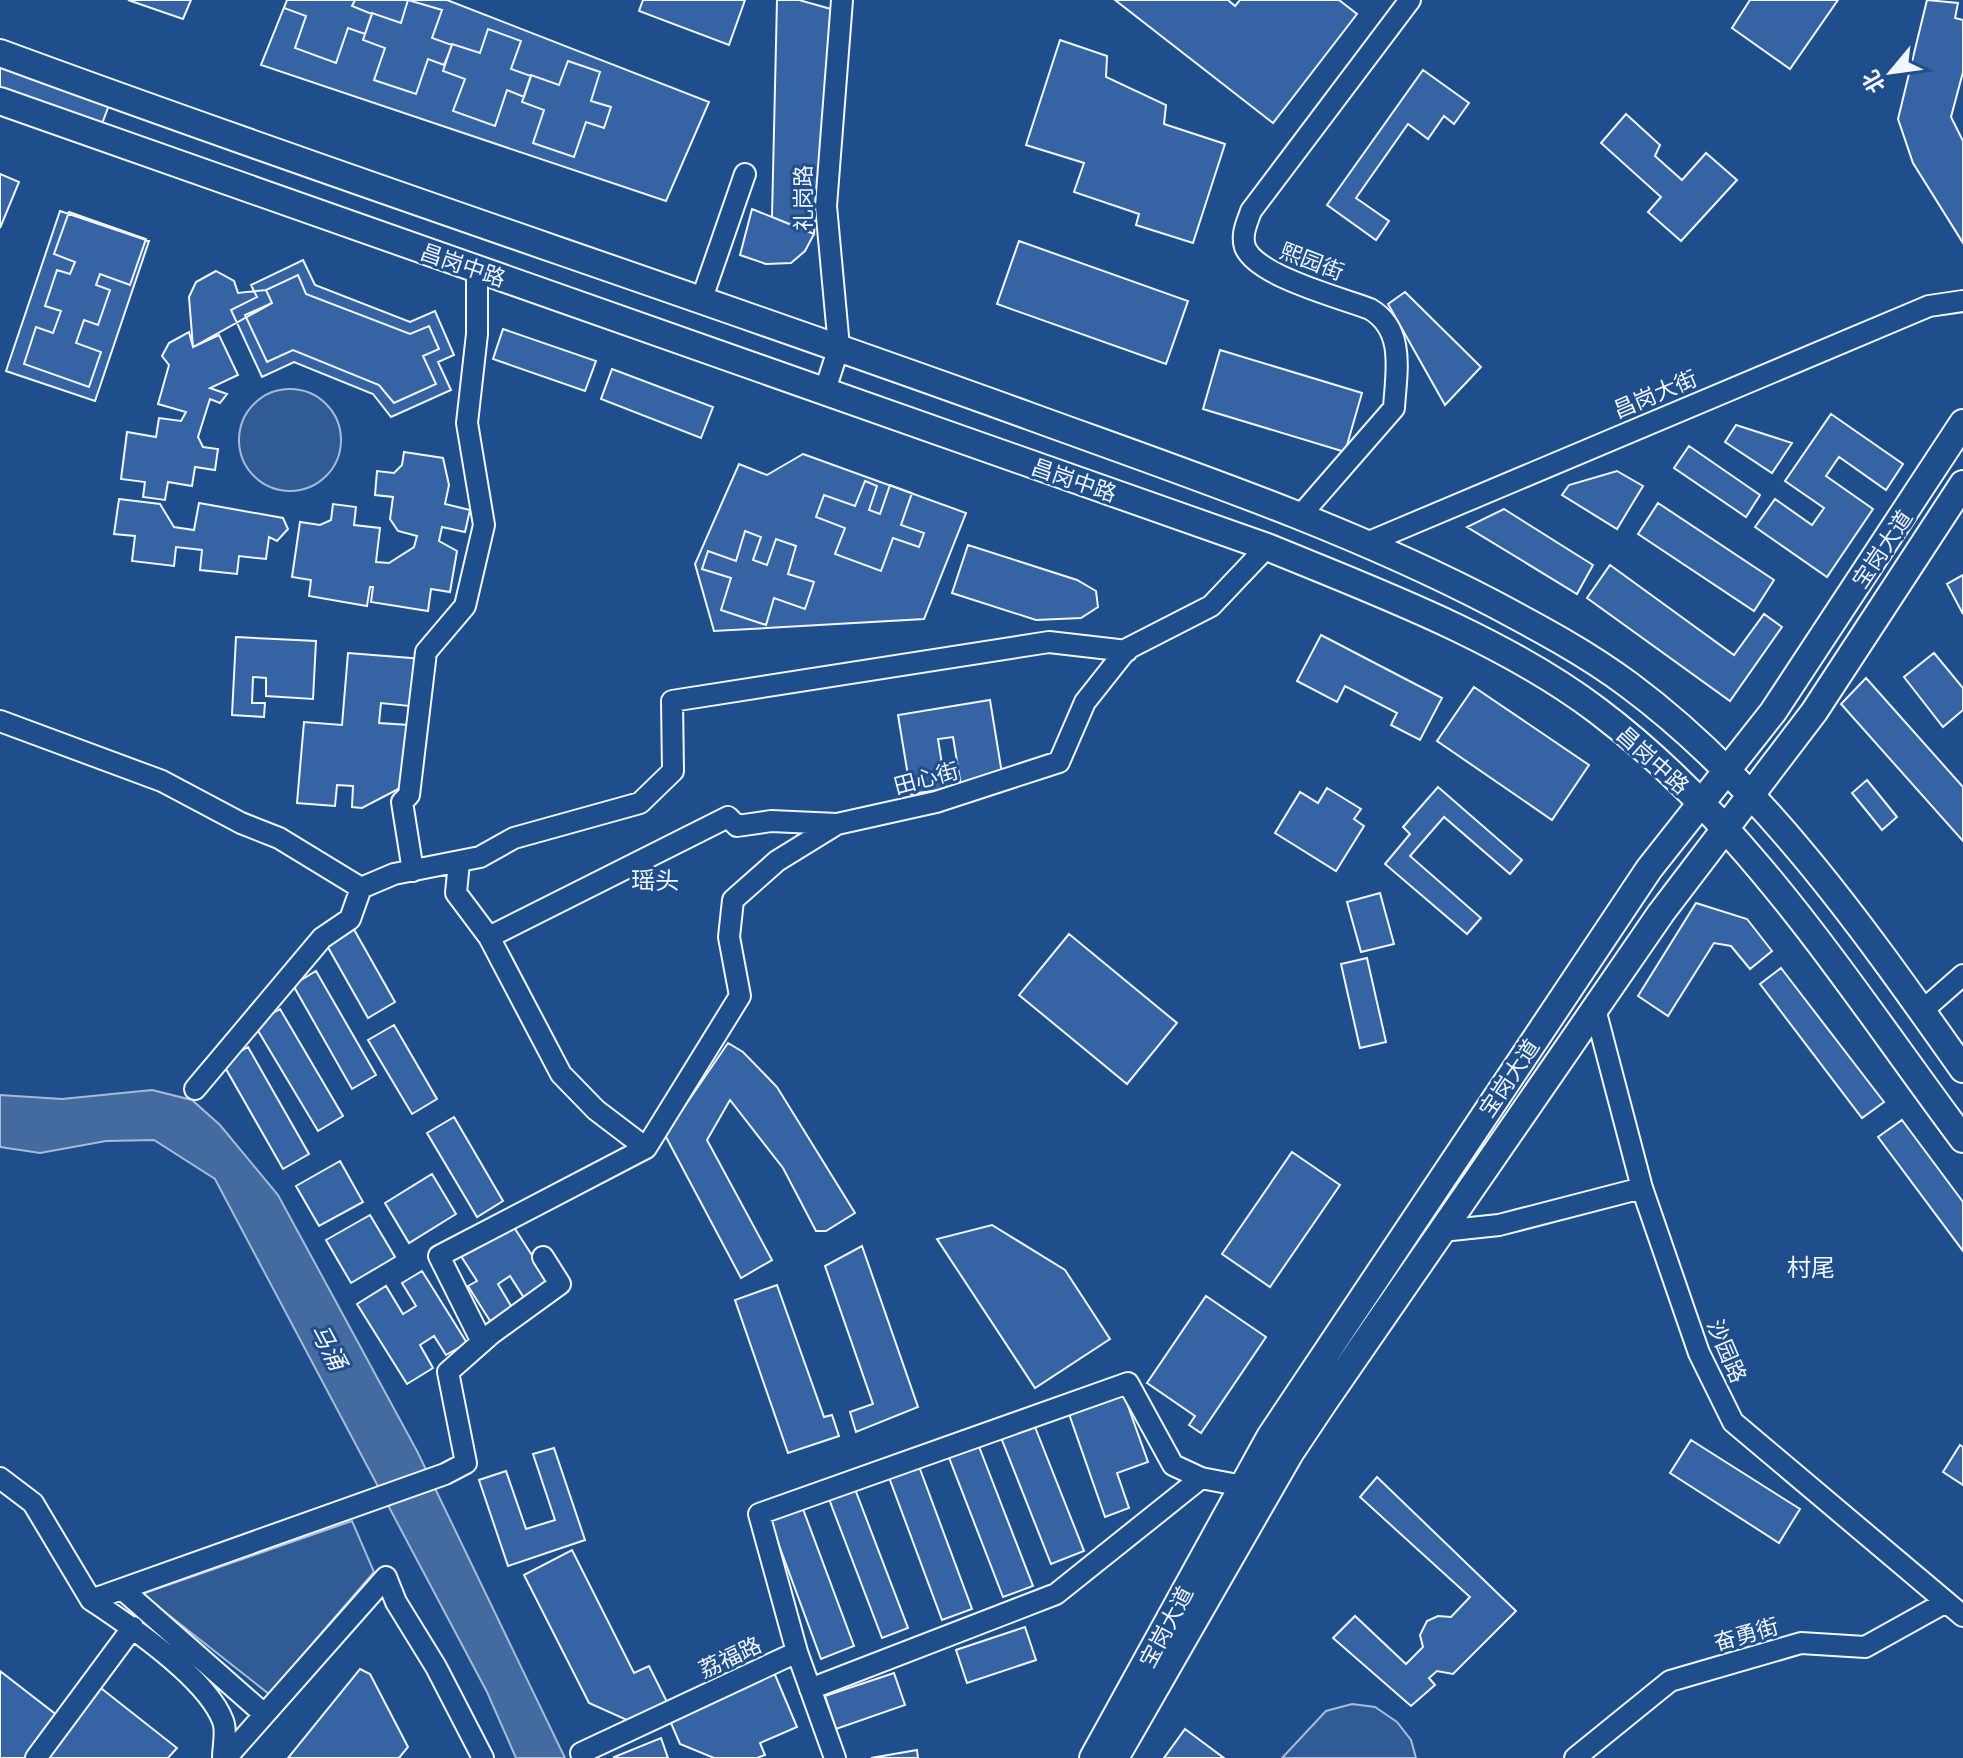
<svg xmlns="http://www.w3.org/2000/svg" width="1963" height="1758" viewBox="0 0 1963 1758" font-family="'Fira Sans Condensed','Noto Sans SC',sans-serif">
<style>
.built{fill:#305b95;stroke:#a8bbd7;stroke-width:2}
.water{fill:#446ba0;stroke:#a8bbd7;stroke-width:2}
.building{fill:#3563a3;stroke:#f2f6ff;stroke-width:2}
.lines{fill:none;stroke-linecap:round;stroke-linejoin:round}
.minor-casing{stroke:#f2f6ff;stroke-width:24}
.major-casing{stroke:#f2f6ff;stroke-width:30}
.minor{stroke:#1f4e8c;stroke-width:20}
.major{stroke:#1f4e8c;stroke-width:26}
.labels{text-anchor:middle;stroke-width:6;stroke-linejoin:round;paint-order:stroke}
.street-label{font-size:22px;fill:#f2f6ff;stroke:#1f4e8c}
.neighbourhood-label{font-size:24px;fill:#f2f6ff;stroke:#1f4e8c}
.water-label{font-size:24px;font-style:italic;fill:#f2f6ff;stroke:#1f4e8c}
</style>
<rect width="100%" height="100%" fill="#1f4e8c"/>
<path class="built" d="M239 440a51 51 0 1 1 102 0a51 51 0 1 1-102 0Z
M352 1521 374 1572 269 1694 142 1594Z
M1352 1704 1375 1707 1397 1722 1411 1740 1416 1758H1282L1326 1711Z"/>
<path class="water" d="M152 1090 192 1100 220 1125 278 1195 417 1451 565 1758H516L487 1692 215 1179 154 1140 106 1141 40 1153 0 1147V1095L62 1099Z"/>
<path class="building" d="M128 0H191L183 19Z
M287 0H447L709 102 666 201 261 65Z
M287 0H355L352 6 372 14 365 34 348 28 336 63 295 48 306 16 284 8Z
M408 0 442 10 432 38 452 45 444 65 428 59 416 94 374 80 385 48 363 40 372 13 401 23Z
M643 0H745L729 45 639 11Z
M777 0H799L831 9 814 234 772 217Z
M1115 0H1228L1235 6 1240 0H1339L1357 14 1273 123Z
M1838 0 1790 69 1732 28 1750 0Z
M1927 0 1958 3 1955 18 1963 20V72L1951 117 1963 141V243L1913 163 1898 119Z
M488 29 521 41 511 69 531 76 524 97 507 90 495 126 453 111 465 79 443 71 452 44 480 53Z
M1060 40 1107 56 1106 77 1166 105 1164 124 1225 144 1193 243 1136 225 1139 214 1074 192 1084 163 1026 145Z
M0 47 115 89 97 137 0 102Z
M568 61 600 72 591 101 611 107 604 128 586 122 574 157 533 143 544 110 522 102 531 75 559 85Z
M1423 70 1469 103 1454 124 1444 116 1428 139 1408 124 1356 198 1389 221 1376 240 1327 205Z
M1626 114 1660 145 1655 156 1682 180 1706 153 1737 180 1681 241 1648 212 1661 197 1601 143Z
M0 174 19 182 0 228Z
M752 209 814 234 805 251 791 263 766 264 740 255Z
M60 211 149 241 95 401 6 371Z
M69 212 146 239 130 285 100 274 96 285 110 290 98 325 84 320 76 343 101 352 89 387 24 364 36 327 53 333 61 311 45 306 57 270 70 274 75 262 54 254Z
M1019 241 1188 301 1166 364 997 304Z
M303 260 315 285 410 322 435 311 454 355 438 362 451 390 391 417 373 394 294 362 262 377 231 310 257 297 251 285Z
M216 271 234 281 238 293 266 290 272 303 193 347 189 297 196 282Z
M298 275 306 294 410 334 429 326 439 349 423 356 436 384 394 403 379 385 293 350 267 362 245 315 272 303 266 290Z
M1405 292 1481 367 1445 405 1388 304Z
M503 329 596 361 585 391 493 359Z
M189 332 193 347 219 335 238 375 210 388 227 394 220 403 210 399 198 437 203 447 218 449 215 470 195 467 192 486 168 482 165 500 143 497 145 482 121 479 127 432 156 437 159 418 181 421 186 412 158 404 169 365 162 356 169 343Z
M1220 350 1362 393 1345 452 1203 409Z
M612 369 713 407 701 438 601 399Z
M1831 414 1903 464 1886 490 1839 457 1826 476 1873 509 1827 577 1755 527 1775 499 1812 525 1824 508 1785 481Z
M1736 425 1792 443 1772 473 1725 442Z
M1689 446 1760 495 1746 517 1674 468Z
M404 452 443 458 449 485 445 504 470 510 465 532 442 527 439 541 457 551 450 592 431 589 428 611 371 602 373 587H370L367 606 309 596 311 580 292 577 300 522 320 525 331 520 333 504 356 507 354 525 380 528 376 562 389 563 414 547 417 536 398 531 390 519 393 497 375 495 377 471 394 473 402 465Z
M803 454 966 513 924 619 714 631 695 564 739 464 767 475Z
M1617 471 1643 486 1617 529 1562 495 1569 485Z
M865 481 877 486 869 510 880 514 890 485 912 493 901 525 924 533 919 547 893 538 881 571 835 554 845 528 816 517 824 495 855 506Z
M119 499 160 504 174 527 194 530 199 503 283 518 288 529 277 541 269 537 266 559 239 556 237 574 200 570 202 550 176 547 174 566 132 561 135 536 114 534Z
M1658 503 1774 580 1754 611 1638 534Z
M1504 509 1593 565 1577 594 1467 527Z
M745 531 761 537 753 560 767 565 776 539 796 546 788 574 814 582 805 609 774 598 766 625 721 610 731 578 702 569 708 551 736 561Z
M968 545 1077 580 1096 591 1098 607 1081 618 1036 620 952 593Z
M1610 565 1734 655 1764 614 1782 627 1730 701 1587 598Z
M1963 575V614L1947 584Z
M1321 635 1442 698 1420 740 1391 725 1397 713 1345 686 1337 702 1297 681Z
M236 637 316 641 313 699 266 696V678L253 677 252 703H265L264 717 232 715Z
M348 653 423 659 419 707 381 703 379 723 409 725 404 786 362 808 352 807 353 786 337 785 335 806 297 803 304 722 342 725Z
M1934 653 1963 688V710L1943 727 1904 677Z
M1866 678 1963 787V841L1841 704Z
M1474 687 1589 765 1552 820 1437 741Z
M990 700 1003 780 961 786 953 737 938 739 946 789 911 794 898 715Z
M1867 780 1897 817 1882 830 1852 793Z
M1438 787 1522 860 1510 874 1444 817 1410 856 1481 918 1467 934 1385 864 1410 834 1403 827Z
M1327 788 1361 809 1354 819 1364 826 1336 871 1275 833 1300 792 1318 803Z
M1380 893 1394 944 1361 952 1347 902Z
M1696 903 1747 919 1772 951 1750 969 1731 946 1714 943 1668 1016 1638 996Z
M352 926 395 1002 368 1018 325 942Z
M1069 934 1177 1023 1127 1084 1019 995Z
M1367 958 1386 1042 1360 1048 1341 964Z
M1781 968 1884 1102 1862 1118 1760 984Z
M316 971 376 1075 352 1089 293 985Z
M280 1009 343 1116 318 1131 254 1024Z
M394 1025 437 1099 412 1114 368 1040Z
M728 1043 743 1052 777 1087 855 1213 826 1231H816L783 1168 730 1100 707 1140 772 1260 741 1278 665 1135Z
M248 1047 309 1154 283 1169 222 1062Z
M454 1117 503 1201 477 1217 427 1133Z
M1902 1120 1963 1202V1251L1878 1137Z
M1292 1152 1340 1185 1270 1287 1222 1254Z
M340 1161 363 1202 319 1226 296 1186Z
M432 1174 456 1214 409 1243 385 1203Z
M370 1215 395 1257 351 1283 326 1240Z
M510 1221 551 1285 526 1301 510 1276 498 1284 514 1311 492 1324 468 1286 477 1281 459 1253Z
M992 1225 1065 1270 1110 1339 1035 1388 937 1239Z
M862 1246 918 1407 856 1432 850 1412 873 1404 825 1266Z
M422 1271 467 1343 446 1355 434 1336 420 1345 433 1368 407 1384 357 1304 386 1286 403 1314 416 1306 402 1283Z
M777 1285 824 1417 832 1415 839 1436 788 1453 735 1300Z
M1206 1296 1266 1337 1201 1433 1189 1425 1195 1416 1147 1383Z
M1123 1392 1148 1462 1117 1473 1129 1508 1105 1517 1068 1411Z
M1033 1422 1084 1551 1051 1564 1000 1435Z
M1691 1440 1800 1509 1779 1543 1670 1473Z
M978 1444 1033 1586 1003 1597 948 1455Z
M1960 1445 1963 1447V1485L1943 1472Z
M554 1448 585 1540 508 1566 479 1480 506 1471 526 1529 555 1520 533 1454Z
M917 1461 972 1609 942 1620 887 1472Z
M1377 1477 1516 1611 1453 1674 1437 1671 1429 1678 1435 1685 1411 1706 1333 1638 1355 1616 1406 1664 1423 1647 1420 1635 1427 1621 1438 1616 1451 1617 1470 1597 1360 1497Z
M855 1489 908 1628 882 1638 829 1499Z
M803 1509 854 1646 821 1659 770 1521Z
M572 1550 634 1673 649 1666 667 1702 629 1721 589 1703 524 1575Z
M1025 1627 1036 1660 967 1683 956 1650Z
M360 1669 370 1674 408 1747 399 1758H288Z
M773 1670 797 1727 760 1743 765 1755 757 1758H714L680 1744 668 1716Z
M0 1671 58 1716 25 1758H0Z
M894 1673 905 1705 836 1729 825 1696Z
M97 1685 177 1748 168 1758H39Z
M1185 1729 1224 1758H1164Z
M661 1738 668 1758H615L614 1757Z
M917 1750 918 1758H871Z"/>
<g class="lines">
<g class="minor-casing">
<path id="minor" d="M701 301 745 174
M824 393 839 347 826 206 842 0
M1300 516 1394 408C1396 373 1406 330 1370 309 1341 298 1256 276 1245 247 1241 234 1247 223 1251 211L1410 0
M1369 542 1929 306 1963 301
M0 721 162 781 241 823 279 838 361 888
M459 862 456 893 489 937 561 1074 596 1110 646 1148
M413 871 402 802 409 795 426 652 465 606 484 525 467 423 477 334V271
M489 937 728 817 737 826 771 821 837 824
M1595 1009 1642 1188 1699 1353 1733 1422 1963 1616
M1922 1011 1963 975
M195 1089 322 938 350 919 361 888 394 874 480 857 514 838 640 803 673 771 672 701 1049 642 1127 651
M1442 1231 1499 1225 1642 1188
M482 1342 439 1256 646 1148 740 996 729 937 733 900 777 861 837 824 936 802 1059 762 1085 702 1127 649 1211 606 1267 547
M0 1478 33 1503 91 1600 445 1474 466 1463 448 1372 491 1334 560 1284 543 1257
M122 1589 264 1714
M91 1600C129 1625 207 1678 223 1721 227 1731 223 1747 223 1758
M797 1652 759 1514 1128 1383 1173 1465 1201 1478
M810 1689 1056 1594 1201 1478 1243 1486
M581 1753 797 1652 835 1758
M36 1758 133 1627
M226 1758 386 1577 396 1602 436 1667 483 1758
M1575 1758 1670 1681 1801 1643 1865 1647 1946 1602"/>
</g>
<g class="major-casing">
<path id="major" d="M0 53C341 179 687 292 1029 416 1186 473 1344 526 1492 603 1539 628 1586 653 1629 685 1765 786 1866 932 1963 1069
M0 101 1267 547C1377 592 1503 639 1598 711 1749 825 1851 989 1963 1139
M1093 1758 1270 1437 1649 869 1773 712 1963 423
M1115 1758 1290 1453 1324 1402 1661 913 1814 712 1963 484"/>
</g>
<use href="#minor" class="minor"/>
<use href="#major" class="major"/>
</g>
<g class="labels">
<g class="street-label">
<text transform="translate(803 198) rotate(-90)" y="8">礼岗路</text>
<text transform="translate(1312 261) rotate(21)" y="8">熙园街</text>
<text transform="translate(463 265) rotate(19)" y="8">昌岗中路</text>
<text transform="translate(1655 394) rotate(-23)" y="8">昌岗大街</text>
<text transform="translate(1074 480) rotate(19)" y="8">昌岗中路</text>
<text transform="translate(1882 549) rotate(-56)" y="8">宝岗大道</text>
<text transform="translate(1653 760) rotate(42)" y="8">昌岗中路</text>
<text transform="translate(926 778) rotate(-15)" y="8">田心街</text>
<text transform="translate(1509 1078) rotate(-56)" y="8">宝岗大道</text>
<text transform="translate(1727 1351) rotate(67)" y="8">沙园路</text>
<text transform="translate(1166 1627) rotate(-62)" y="8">宝岗大道</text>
<text transform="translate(1746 1634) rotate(-16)" y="8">奋勇街</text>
<text transform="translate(730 1657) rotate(-25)" y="8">荔福路</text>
</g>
<g class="neighbourhood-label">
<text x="655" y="889">瑶头</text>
<text x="1811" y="1276">村尾</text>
</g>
<g class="water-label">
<text transform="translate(328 1347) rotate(62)" y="8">马涌</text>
</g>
</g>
<g transform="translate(1891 72) rotate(241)" stroke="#1f4e8c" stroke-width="6" paint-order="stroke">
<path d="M0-6L14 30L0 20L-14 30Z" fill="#f2f6ff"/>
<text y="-12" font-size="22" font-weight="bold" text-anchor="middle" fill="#f2f6ff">北</text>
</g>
</svg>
